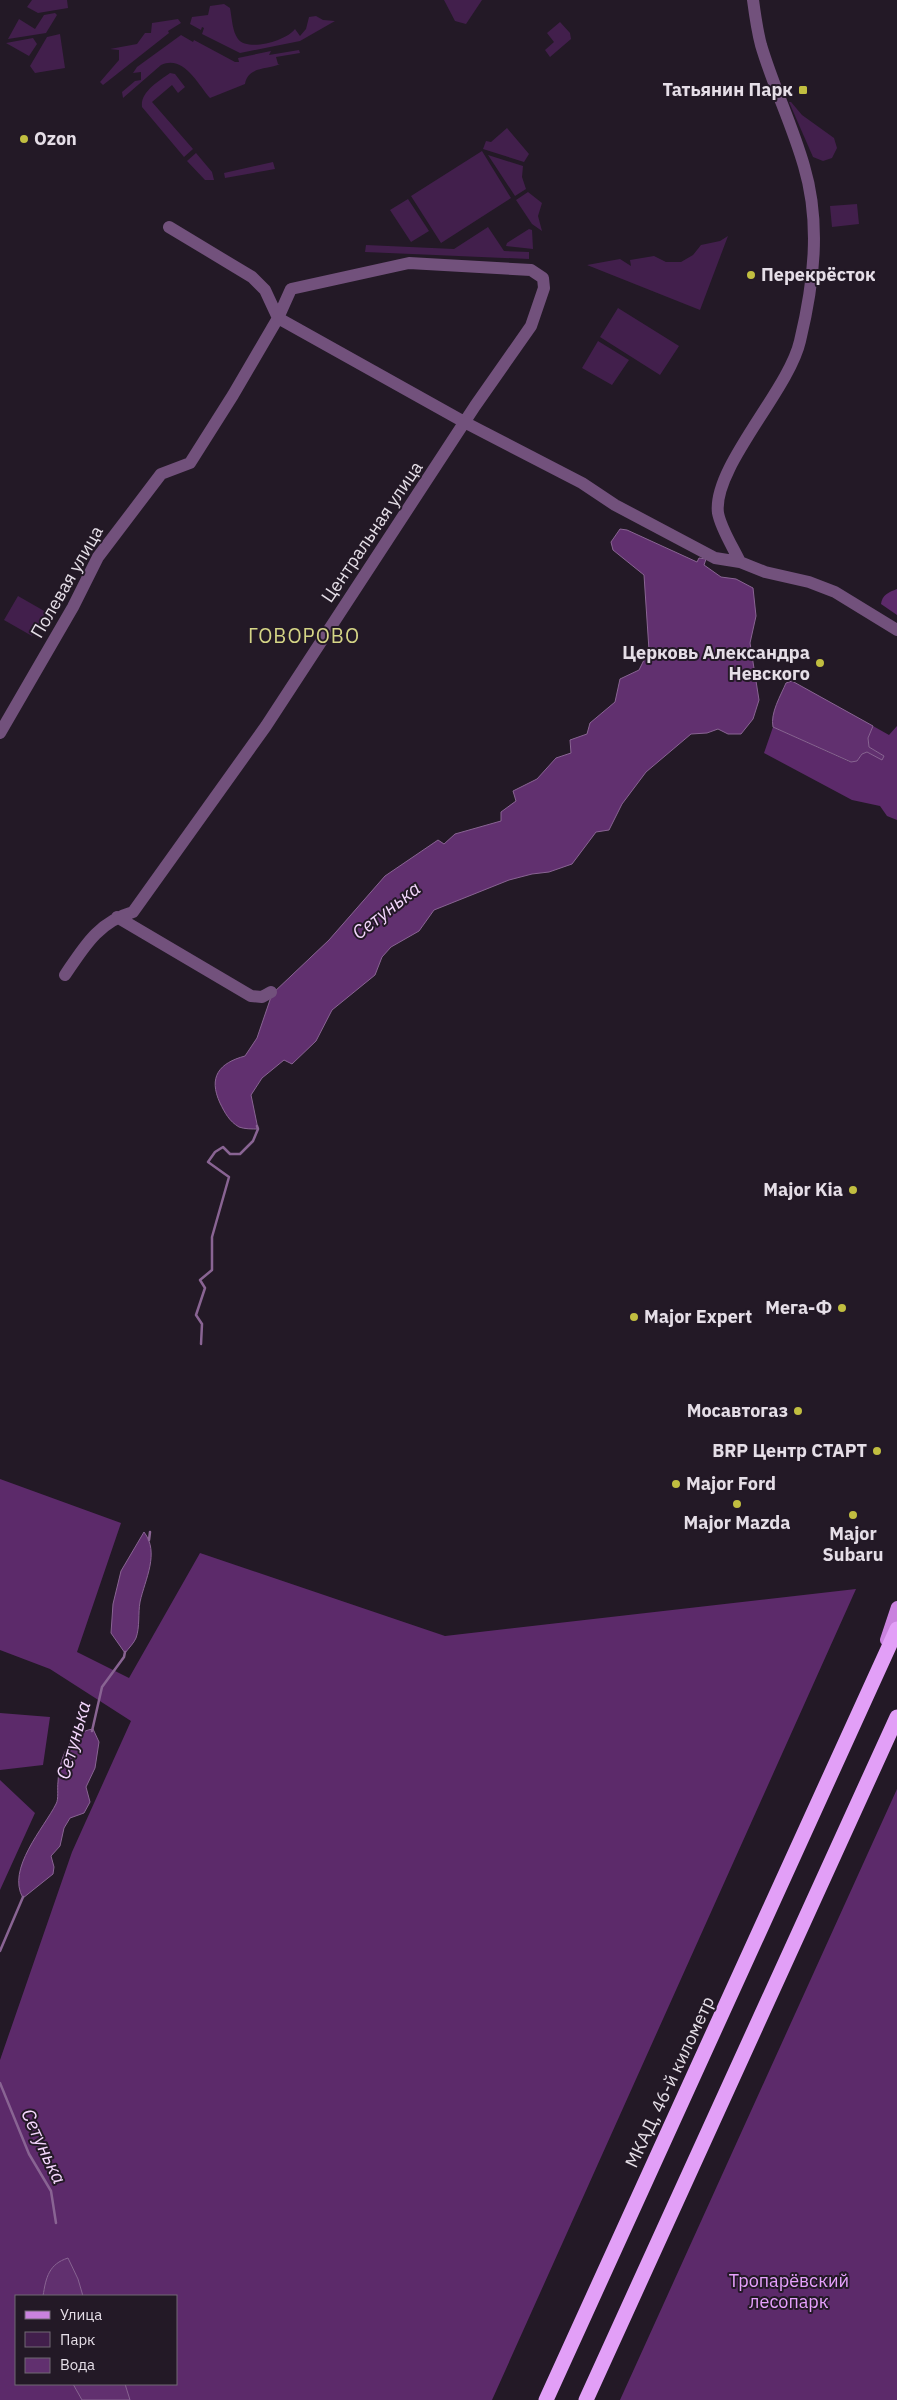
<svg xmlns="http://www.w3.org/2000/svg" width="897" height="2400" viewBox="0 0 897 2400" font-family="'IBM Plex Sans',sans-serif">
<style>
.green{fill:#421f4c}
.forest{fill:#5c2a6a}
.water{fill:#61306f;stroke:#896493}
.lines{fill:none;stroke-linecap:round;stroke-linejoin:round}
.stream{stroke:#896493;stroke-width:2.5}
.minor{stroke:#72517c;stroke-width:12}
.major{stroke:#c982de;stroke-width:12}
.highway{stroke:#e29ff7;stroke-width:15}
.poi-dot{fill:#c1be40;stroke:#231926;stroke-width:2}
.labels{text-anchor:middle;stroke-width:4;stroke-linejoin:round;paint-order:stroke}
.poi-label{font-size:18px;font-weight:bold;fill:#e5dee7;stroke:#231926;text-anchor:end}
.street-label{font-size:18px;fill:#e5dee7;stroke:#231926}
.park-label{font-size:18px;fill:#e7a1fd;stroke:#231926}
.water-label{font-size:19px;font-style:italic;fill:#f4d7fd;stroke:#231926}
.quarter-label{font-size:20px;letter-spacing:1px;fill:#d5d586;stroke:#231926}
</style>
<rect width="100%" height="100%" fill="#231926"/>
<path class="green" d="M32 0H67L68 8 38 13 27 7Z
M444 0H482L466 24 455 21Z
M224 4 230 8C232 18 232 31 238 39 248 52 286 41 295 29L300 36 306 29 309 17 316 16 323 20 335 21 300 41 240 53 202 34 204 28 202 27 201 30 190 24 192 17 208 15 210 6Z
M55 13 57 15 46 33 8 39 19 19 35 29 44 15Z
M178 19 181 23 168 31 169 33 103 85 100 82 119 60V50L110 49 137 44 145 33H151L152 23Z
M560 22 570 33 571 39 550 57 545 50 554 42 547 33Z
M60 34 65 68 35 73 30 66 47 37Z
M181 35 193 42 194 40 235 62H239L238 58 271 51 269 55 299 50 300 53 276 57 278 64H280C267 70 248 66 245 84L210 98C198 84 183 54 161 65L123 98 122 92 135 81 141 80V72L133 73 137 67Z
M33 38 37 44 29 56 6 43Z
M170 73 175 74 185 87 178 93 172 85 152 102 193 149 184 157 142 107C140 92 159 81 170 73Z
M789 102H791L802 115 834 138 837 148 832 158 823 161 813 157Z
M507 128 529 154 524 162 483 149 486 141 491 142Z
M482 151 511 198 441 243 411 196Z
M196 153 212 172 214 180H205L187 161Z
M488 155 523 166 522 177 526 189 515 196Z
M273 162 275 169 225 178 224 173Z
M528 192 542 203 538 216 542 231 532 224 516 200Z
M408 199 429 231 411 242 390 210Z
M857 204 859 224 832 227 830 206Z
M488 227 504 251 529 252V259L365 252 366 245 454 249Z
M529 229 532 230 533 249 506 246 507 243Z
M728 236 700 310 587 265 620 259 631 266 630 260 654 256 666 262H681L693 255 701 245 720 241Z
M618 308 679 346 660 375 600 337Z
M598 341 629 360 612 385 582 368Z
M18 596 46 612 32 636 4 620Z"/>
<path class="forest" d="M897 589V615L881 604C882 595 889 592 897 589Z
M873 726 889 735 897 726V820L887 816 880 806 852 800 764 753 773 727 850 762 857 761 862 754 867 752 882 759 884 756 869 747 868 738Z
M0 1479 121 1523 77 1652 129 1678 200 1553 445 1636 856 1589 492 2400H130L125 2384H176V2296H83L78 2279 68 2258 44 2289 43 2296H16V2384H73L82 2400H0V2060L72 1852 131 1721 50 1669 0 1650Z
M0 1713 50 1717 43 1765 0 1770Z
M0 1780 35 1813 0 1890Z
M897 1789V2400H620Z"/>
<path class="water" d="M620 529 627 530 697 562 699 558 706 559 704 565 721 577 736 579 753 588 756 616 750 643 759 700 753 719 741 734H728L718 729 707 733 691 734 646 772 622 804 609 830 596 832 572 864 549 872 532 874 509 880 434 910 419 931 391 947 382 957 375 975 332 1010 316 1041 292 1064 284 1060 262 1078 251 1095 258 1129C252 1129 244 1129 239 1127 229 1121 225 1113 220 1103 208 1077 219 1063 245 1056L257 1038 272 994 329 940 385 876 438 840 444 844 455 834 501 821V812L516 801 513 791 537 779 556 758 571 753 570 740 587 734 590 723 615 702 620 679 639 670 649 650 644 575 613 550 611 542Z
M792 681 873 726 868 738 869 747 884 756 882 760 867 752 862 754 857 761 851 762 773 727C770 713 781 695 786 683Z
M144 1532C160 1553 145 1579 140 1602 138 1613 140 1627 136 1638 134 1643 128 1649 125 1653L111 1633 113 1604 121 1571Z
M93 1729 99 1742 95 1768 86 1787 90 1802 84 1813 70 1818 64 1828 60 1846 51 1856 54 1867 53 1874 23 1898C6 1869 44 1828 56 1804 59 1799 57 1788 58 1782 59 1760 69 1732 93 1729Z
M68 2258 78 2279 83 2296H43C46 2277 49 2264 68 2258Z
M73 2384H125L130 2400H82Z"/>
<g class="lines">
<path class="stream" d="M201 1344 202 1324 196 1315 205 1288 200 1280 212 1270V1237L229 1177 208 1162 215 1152 223 1147 230 1154H240L253 1141 258 1129 257 1126
M149 1540 150 1532
M92 1731 102 1687 124 1657 125 1652
M0 1951 23 1897
M0 2083 29 2154 51 2191 56 2223"/>
<path class="minor" d="M169 227 252 277 265 290 278 318 466 423 582 483 615 505 715 558 740 562 765 572 809 582 835 592 897 630
M740 562C733 547 721 529 718 513 712 468 789 390 800 341 814 283 821 223 804 166 792 124 773 86 761 45 757 30 755 15 753 0
M0 733 73 607 98 557 161 474 190 463 233 395 278 318 291 289 409 263 531 270 543 278 544 288 531 326 475 406 266 726 133 912C98 922 84 947 65 975
M117 917 251 996 262 997 271 992"/>
<path class="major" d="M886 1640 897 1607"/>
<path class="highway" d="M546 2400 897 1629
M586 2400 897 1717"/>
</g>
<g class="poi-dot">
<rect x="798" y="85" width="10" height="10" rx="2.5"/>
<circle cx="24" cy="139" r="5"/>
<circle cx="751" cy="275" r="5"/>
<circle cx="820" cy="663" r="5"/>
<circle cx="853" cy="1190" r="5"/>
<circle cx="842" cy="1308" r="5"/>
<circle cx="634" cy="1317" r="5"/>
<circle cx="798" cy="1411" r="5"/>
<circle cx="877" cy="1451" r="5"/>
<circle cx="676" cy="1484" r="5"/>
<circle cx="737" cy="1504" r="5"/>
<circle cx="853" cy="1515" r="5"/>
</g>
<g class="labels">
<g class="poi-label">
<text x="793" y="96">Татьянин Парк</text>
<text x="34" y="145" text-anchor="start">Ozon</text>
<text x="761" y="281" text-anchor="start">Перекрёсток</text>
<text x="810" y="659">Церковь Александра<tspan x="810" dy="21">Невского</tspan></text>
<text x="843" y="1196">Major Kia</text>
<text x="832" y="1314">Мега-Ф</text>
<text x="644" y="1323" text-anchor="start">Major Expert</text>
<text x="788" y="1417">Мосавтогаз</text>
<text x="867" y="1457">BRP Центр СТАРТ</text>
<text x="686" y="1490" text-anchor="start">Major Ford</text>
<text x="737" y="1529" text-anchor="middle">Major Mazda</text>
<text x="853" y="1540" text-anchor="middle">Major<tspan x="853" dy="21">Subaru</tspan></text>
</g>
<g class="street-label">
<text transform="translate(372 532) rotate(-56)" y="6">Центральная улица</text>
<text transform="translate(67 582) rotate(-60)" y="6">Полевая улица</text>
<text transform="translate(670 2082) rotate(-65)" y="6">МКАД, 46-й километр</text>
</g>
<g class="park-label">
<text x="789" y="2287">Тропарёвский<tspan x="789" dy="21">лесопарк</tspan></text>
</g>
<g class="water-label">
<text transform="translate(386 910) rotate(-38)" y="7">Сетунька</text>
<text transform="translate(73 1740) rotate(-74)" y="7">Сетунька</text>
<text transform="translate(44 2146) rotate(65)" y="7">Сетунька</text>
</g>
<g class="quarter-label">
<text x="304" y="643">ГОВОРОВО</text>
</g>
</g>
<rect x="15" y="2295" width="162" height="90" fill="#231926" stroke="#716873"/>
<rect x="25" y="2311" width="25" height="8" fill="#c982de" stroke="#716873"/>
<text x="60" y="2320" font-size="15" fill="#e5dee7">Улица</text>
<rect x="25" y="2332" width="25" height="15" fill="#421f4c" stroke="#716873"/>
<text x="60" y="2345" font-size="15" fill="#e5dee7">Парк</text>
<rect x="25" y="2358" width="25" height="15" fill="#61306f" stroke="#716873"/>
<text x="60" y="2370" font-size="15" fill="#e5dee7">Вода</text>
</svg>
